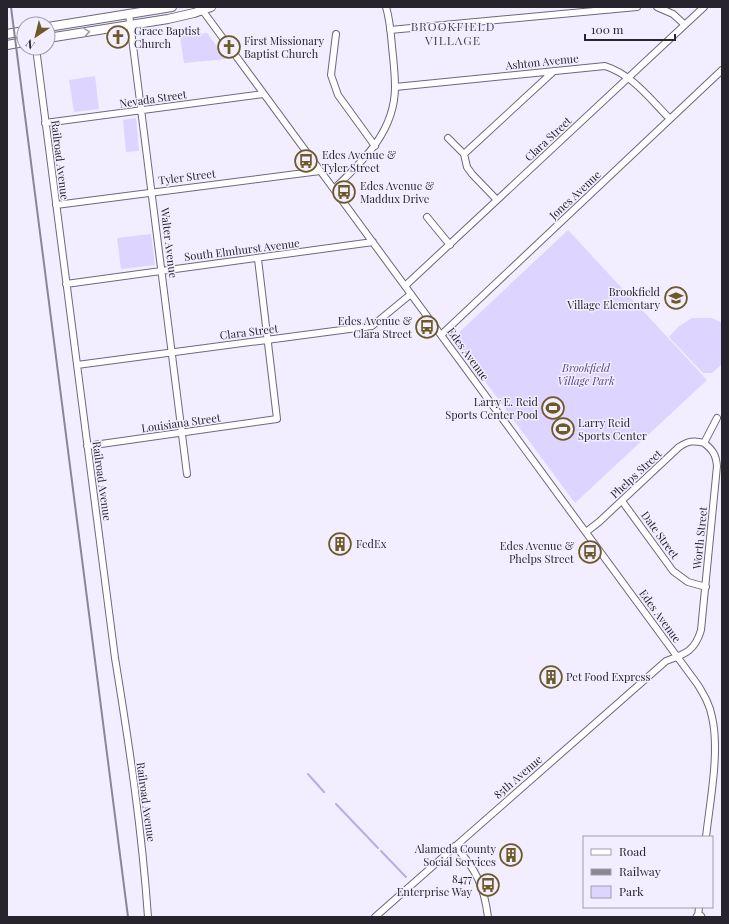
<svg xmlns="http://www.w3.org/2000/svg" width="729" height="924" viewBox="0 0 729 924" font-family="'Playfair Display',serif">
<style>
.green{fill:#ddd4ff}
.lines{fill:none;stroke-linecap:round;stroke-linejoin:round}
.stream{stroke:#baade4;stroke-width:2}
.minor-casing{stroke:#6d687f;stroke-width:8}
.major-casing{stroke:#6d687f;stroke-width:10}
.highway-casing{stroke:#6d687f;stroke-width:11}
.minor{stroke:#fff;stroke-width:6}
.major{stroke:#fff;stroke-width:8}
.highway{stroke:#fff;stroke-width:9}
.rail{stroke:#8a8794;stroke-width:2}
.oneway{stroke:#9e9ca1}
.labels{text-anchor:middle;stroke-width:3;stroke-linejoin:round;paint-order:stroke}
.poi-label{font-size:11px;fill:#27242e;stroke:#f2eeff;text-anchor:start}
.street-label{font-size:11px;fill:#27242e;stroke:#f2eeff}
.park-label{font-size:11px;font-style:italic;fill:#5a4589;stroke:#f2eeff}
.neighbourhood-label{font-size:12px;letter-spacing:1px;fill:#494459;stroke:#f2eeff}
</style>
<rect width="100%" height="100%" fill="#f2eeff"/>
<path class="green" d="M207 33 226 59 184 63 180 36Z
M95 76 99 109 74 112 69 80Z
M136 118 139 151 126 152 123 120Z
M568 230 707 380 575 503 453 338Z
M151 234 155 265 121 269 117 238Z
M692 318H712L722 323V364L712 373H703L669 337 678 327Z"/>
<g class="lines">
<path class="stream" d="M308 774 324 792
M336 804 378 848
M381 851 406 877"/>
<g class="minor-casing">
<path id="minor" d="M200 7 698 685C704 695 710 705 712 717 720 751 710 801 706 837
M657 7 673 14 684 24
M129 14 187 474
M390 30 637 7
M336 34 331 75 338 95 375 146
M36 48 115 658C129 744 142 830 148 917
M395 87 605 66C633 75 650 99 670 119
M45 123 263 94
M448 138 464 154 467 167 472 174 497 200
M464 154 554 71
M334 189C364 160 395 131 395 87 395 76 394 66 393 56 391 40 391 23 386 7
M56 205 320 171
M427 217 450 245
M66 284 373 242
M406 285 704 7
M441 335 722 70
M77 365 372 326 411 294
M87 446 277 419 258 259
M622 501 673 571 688 582 706 587
M586 532 599 522 679 447C688 441 694 440 704 443
M455 846C476 869 484 886 488 917
M375 917 666 661C685 654 695 651 701 630L717 466C716 455 713 450 704 443L717 418
M698 917 699 907"/>
</g>
<g class="major-casing">
<path id="major" d="M48 27 172 7
M7 34 24 31
M48 38 168 19 194 13 211 7
M7 45 24 42"/>
</g>
<g class="highway-casing">
<path id="highway" d="M698 917H700"/>
</g>
<use href="#minor" class="minor"/>
<use href="#major" class="major"/>
<use href="#highway" class="highway"/>
<path class="rail" d="M11 7 128 917"/>
</g>
<defs><path id="oneway-chevron" d="M-2-3.5L2.5 0L-2 3.5" fill="none" stroke-width="1.6" stroke-linecap="round" stroke-linejoin="round"/></defs>
<use class="oneway" href="#oneway-chevron" transform="translate(87 32) rotate(-9)"/>
<defs>
<g id="church-ring" transform="scale(1.15)"><circle r="9.5" fill="#f2eeff" stroke="#6c5b29" stroke-width="1.5"/><path d="M-1.2-6h2.4v3.5h3.3v2.4h-3.3V6h-2.4V-.1h-3.3v-2.4h3.3Z" fill="#6c5b29"/></g>
<g id="bus-ring" transform="scale(1.15)"><circle r="9.5" fill="#f2eeff" stroke="#6c5b29" stroke-width="1.5"/><path d="M-5-6H5V4H4V6H2V4H-2V6H-4V4H-5ZM-3.5-4V0h7V-4ZM-3.5 1.2v1.5H-2V1.2ZM2 1.2v1.5H3.5V1.2Z" fill="#6c5b29"/></g>
<g id="school-ring" transform="scale(1.15)"><circle r="9.5" fill="#f2eeff" stroke="#6c5b29" stroke-width="1.5"/><path d="M0-5L7-2L0 1L-7-2ZM-4 1L0 2.5L4 1V4Q0 6-4 4Z" fill="#6c5b29"/></g>
<g id="stadium-ring" transform="scale(1.15)"><circle r="9.5" fill="#f2eeff" stroke="#6c5b29" stroke-width="1.5"/><path d="M0-5a6.5 5 0 1 0 0 10a6.5 5 0 1 0 0-10ZM-3.5-1.8h7v3.6h-7Z" fill="#6c5b29"/></g>
<g id="building-ring" transform="scale(1.15)"><circle r="9.5" fill="#f2eeff" stroke="#6c5b29" stroke-width="1.5"/><path d="M-4-6H4V6H1V3H-1V6H-4ZM-2.5-4.3h1.7v1.8h-1.7ZM.8-4.3h1.7v1.8H.8ZM-2.5-1h1.7V.8h-1.7ZM.8-1h1.7V.8H.8Z" fill="#6c5b29"/></g>
</defs>
<g fill-rule="evenodd">
<use href="#church-ring" x="118" y="37"/>
<use href="#church-ring" x="229" y="47"/>
<use href="#bus-ring" x="306" y="161"/>
<use href="#bus-ring" x="344" y="192"/>
<use href="#school-ring" x="676" y="298"/>
<use href="#bus-ring" x="427" y="327"/>
<use href="#stadium-ring" x="553" y="408"/>
<use href="#stadium-ring" x="563" y="429"/>
<use href="#building-ring" x="340" y="544"/>
<use href="#bus-ring" x="590" y="552"/>
<use href="#building-ring" x="551" y="677"/>
<use href="#building-ring" x="511" y="855"/>
<use href="#bus-ring" x="488" y="885"/>
</g>
<g class="labels">
<g class="poi-label">
<text x="134" y="35">Grace Baptist<tspan x="134" dy="13">Church</tspan></text>
<text x="244" y="45">First Missionary<tspan x="244" dy="13">Baptist Church</tspan></text>
<text x="322" y="159">Edes Avenue &amp;<tspan x="322" dy="13">Tyler Street</tspan></text>
<text x="360" y="190">Edes Avenue &amp;<tspan x="360" dy="13">Maddux Drive</tspan></text>
<text x="660" y="296" text-anchor="end">Brookfield<tspan x="660" dy="13">Village Elementary</tspan></text>
<text x="412" y="325" text-anchor="end">Edes Avenue &amp;<tspan x="412" dy="13">Clara Street</tspan></text>
<text x="538" y="406" text-anchor="end">Larry E. Reid<tspan x="538" dy="13">Sports Center Pool</tspan></text>
<text x="578" y="427">Larry Reid<tspan x="578" dy="13">Sports Center</tspan></text>
<text x="356" y="548">FedEx</text>
<text x="574" y="550" text-anchor="end">Edes Avenue &amp;<tspan x="574" dy="13">Phelps Street</tspan></text>
<text x="566" y="681">Pet Food Express</text>
<text x="496" y="853" text-anchor="end">Alameda County<tspan x="496" dy="13">Social Services</tspan></text>
<text x="472" y="883" text-anchor="end">8477<tspan x="472" dy="13">Enterprise Way</tspan></text>
</g>
<g class="street-label">
<text transform="translate(542 62) rotate(-6)" y="4">Ashton Avenue</text>
<text transform="translate(153 99) rotate(-8)" y="4">Nevada Street</text>
<text transform="translate(548 139) rotate(-43)" y="4">Clara Street</text>
<text transform="translate(60 160) rotate(83)" y="4">Railroad Avenue</text>
<text transform="translate(187 177) rotate(-7)" y="4">Tyler Street</text>
<text transform="translate(575 195) rotate(-43)" y="4">Jones Avenue</text>
<text transform="translate(169 243) rotate(83)" y="4">Walter Avenue</text>
<text transform="translate(242 250) rotate(-7)" y="4">South Elmhurst Avenue</text>
<text transform="translate(249 332) rotate(-7)" y="4">Clara Street</text>
<text transform="translate(468 354) rotate(54)" y="4">Edes Avenue</text>
<text transform="translate(181 423) rotate(-8)" y="4">Louisiana Street</text>
<text transform="translate(636 474) rotate(-43)" y="4">Phelps Street</text>
<text transform="translate(102 481) rotate(82)" y="4">Railroad Avenue</text>
<text transform="translate(660 535) rotate(54)" y="4">Date Street</text>
<text transform="translate(700 538) rotate(-84)" y="4">Worth Street</text>
<text transform="translate(660 616) rotate(54)" y="4">Edes Avenue</text>
<text transform="translate(518 777) rotate(-41)" y="4">85th Avenue</text>
<text transform="translate(146 802) rotate(82)" y="4">Railroad Avenue</text>
</g>
<g class="park-label">
<text x="586" y="372">Brookfield<tspan x="586" dy="13">Village Park</tspan></text>
</g>
<g class="neighbourhood-label">
<text x="453" y="31">BROOKFIELD<tspan x="453" dy="14">VILLAGE</tspan></text>
</g>
</g>
<rect width="729" height="924" fill="none" stroke="#27242e" stroke-width="16"/>
<rect x="583" y="836" width="130" height="72" fill="#f2eeff" stroke="#a19dab"/>
<rect x="591" y="849" width="20" height="6" fill="#ffffff" stroke="#a19dab"/>
<text x="619" y="856" font-size="12" fill="#27242e">Road</text>
<rect x="591" y="869" width="20" height="6" fill="#8a8794" stroke="#a19dab"/>
<text x="619" y="876" font-size="12" fill="#27242e">Railway</text>
<rect x="591" y="886" width="20" height="12" fill="#ddd4ff" stroke="#a19dab"/>
<text x="619" y="896" font-size="12" fill="#27242e">Park</text>
<g transform="translate(36 36) rotate(215)"><circle r="19" fill="#f2eeff" stroke="#a19dab"/>
<path d="M0-3L7 15L0 10L-7 15Z" fill="#6c5b29"/>
<text y="-6" font-size="11" font-weight="bold" text-anchor="middle" fill="#27242e">N</text>
</g>
<path d="M585 34v6h90v-6" fill="none" stroke="#27242e" stroke-width="2"/>
<text x="591" y="34" font-size="12" fill="#27242e" stroke="#f2eeff" stroke-width="3" paint-order="stroke">100 m</text>
</svg>
